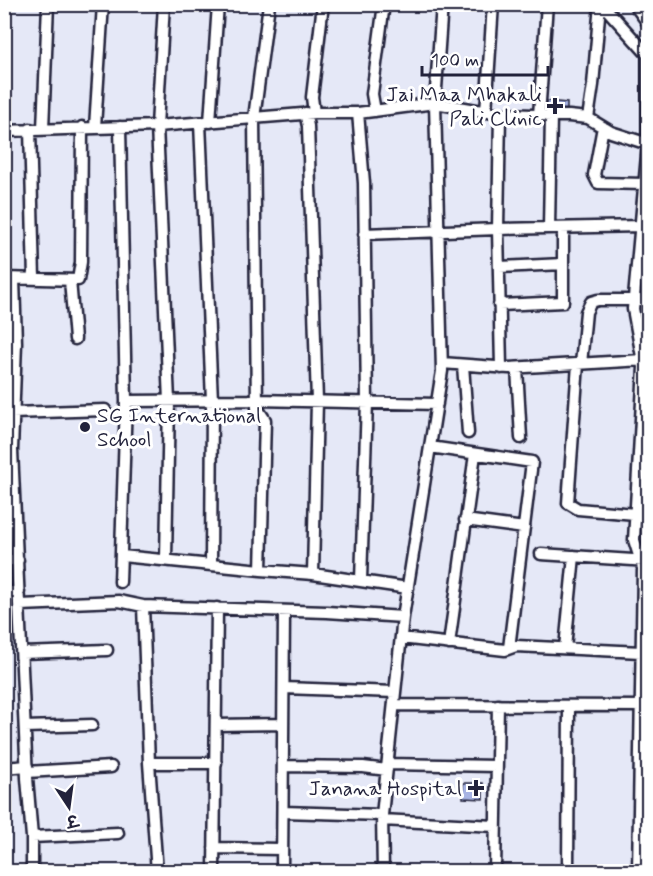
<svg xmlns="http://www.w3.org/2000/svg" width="653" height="876" viewBox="0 0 653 876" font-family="Mynerve,'Playpen Sans Deva',sans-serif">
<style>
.building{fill:#a7b3e3;stroke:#22223b;stroke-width:1.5}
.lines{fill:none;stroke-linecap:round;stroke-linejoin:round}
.minor-casing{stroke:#22223b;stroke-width:15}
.minor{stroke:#fff;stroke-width:10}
.poi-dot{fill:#22223b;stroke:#fff;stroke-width:2}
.labels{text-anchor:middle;stroke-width:6;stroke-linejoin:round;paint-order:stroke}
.poi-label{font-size:21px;fill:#22223b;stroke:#fff;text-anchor:end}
</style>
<rect width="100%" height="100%" fill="#e5e8f7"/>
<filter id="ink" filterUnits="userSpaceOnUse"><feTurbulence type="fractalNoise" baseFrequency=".0167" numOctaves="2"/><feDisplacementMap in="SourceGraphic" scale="12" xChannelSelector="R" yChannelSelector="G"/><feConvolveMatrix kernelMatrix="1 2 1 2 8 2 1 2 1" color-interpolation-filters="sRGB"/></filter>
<g filter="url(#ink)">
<path class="building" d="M547 101 567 103V111L546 109Z
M463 783H483V799L463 798Z"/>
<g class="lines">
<g class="minor-casing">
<path id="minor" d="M164 4 157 126 169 401 166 559
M602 4 648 55
M634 4 648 23
M375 111 372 94 384 4
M486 112 493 4
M305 113 308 126 317 401 313 574
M314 113 312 97 323 4
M358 113 364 183 367 402 361 580
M500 114 498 229 501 368
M539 115 547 4
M588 118 593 85 600 4
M210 122 218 4
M200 123 212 400 211 565
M95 127 103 4
M120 127 126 401 120 582
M603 127 594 175 598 183 645 184
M30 129 34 279
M43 129 48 4
M4 131 157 126 314 113H358L435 103 500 114 569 116 588 118 611 132 648 144
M549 228 551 115
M364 234 498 229 641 226
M499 267 563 264
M4 278 78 280 81 262 82 127
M14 279 16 343 12 450 27 778 32 837V872
M70 280 75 339
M499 305 563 302V228
M442 363 509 368 643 360
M578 364 568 503 578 509 635 514
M581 364 586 312 591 302 598 300H648
M463 365 468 433
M517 368 521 438
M126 401 257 400 437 404
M12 413 105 410
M430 447 532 462 509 648
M636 506 648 507
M465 520 524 528
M541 554 648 561
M122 556 261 570 313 574 408 588
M4 560H18
M261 570 265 420 257 408 254 118 269 4
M4 592H19
M20 605 119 601 143 606 327 612 403 617
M143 606 149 763 157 872
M401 638 505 650 516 646 641 652
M449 644 475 454
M565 648 574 556
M22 653 107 650
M284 688 395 692
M394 705 648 706
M216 725 283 724
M25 727 92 725
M149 763H216
M388 764 497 766
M283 766 363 767 387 770
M4 768 27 766
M27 772 111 767
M283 812 382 815
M382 820 495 826
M32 837 118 833
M214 848 281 849
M214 872 217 608
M282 872 284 612
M383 872 382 815 403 617 442 371 435 103 442 4
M495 872 498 705
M568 872 569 706
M638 872 643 568 634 540 644 367 633 309 648 144V49"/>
</g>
<use href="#minor" class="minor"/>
</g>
</g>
<g class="poi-dot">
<path d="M552 97h6v6h6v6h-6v6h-6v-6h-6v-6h6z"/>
<circle cx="85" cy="427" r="6"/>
<path d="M473 779h6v6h6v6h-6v6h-6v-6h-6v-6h6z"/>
</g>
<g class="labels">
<g class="poi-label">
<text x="542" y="101">Jai Maa Mhakali<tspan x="542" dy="24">Pali Clinic</tspan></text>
<text x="97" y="422" text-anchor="start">SG International<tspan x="97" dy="24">School</tspan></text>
<text x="462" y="795">Janana Hospital</text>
</g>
</g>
<rect width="653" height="876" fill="none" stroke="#fff" stroke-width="24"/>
<rect x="12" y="12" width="629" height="852" fill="none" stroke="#22223b" stroke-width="2" filter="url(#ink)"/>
<g transform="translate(69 807) rotate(167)" stroke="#ffffff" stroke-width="4.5" paint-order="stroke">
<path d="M0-4.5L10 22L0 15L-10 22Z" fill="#22223b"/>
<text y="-9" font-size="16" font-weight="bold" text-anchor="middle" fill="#22223b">उ</text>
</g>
<path d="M422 66v9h126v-9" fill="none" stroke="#22223b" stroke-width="3"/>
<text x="431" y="66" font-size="18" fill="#22223b" stroke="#ffffff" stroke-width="4.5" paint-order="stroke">100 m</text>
</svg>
